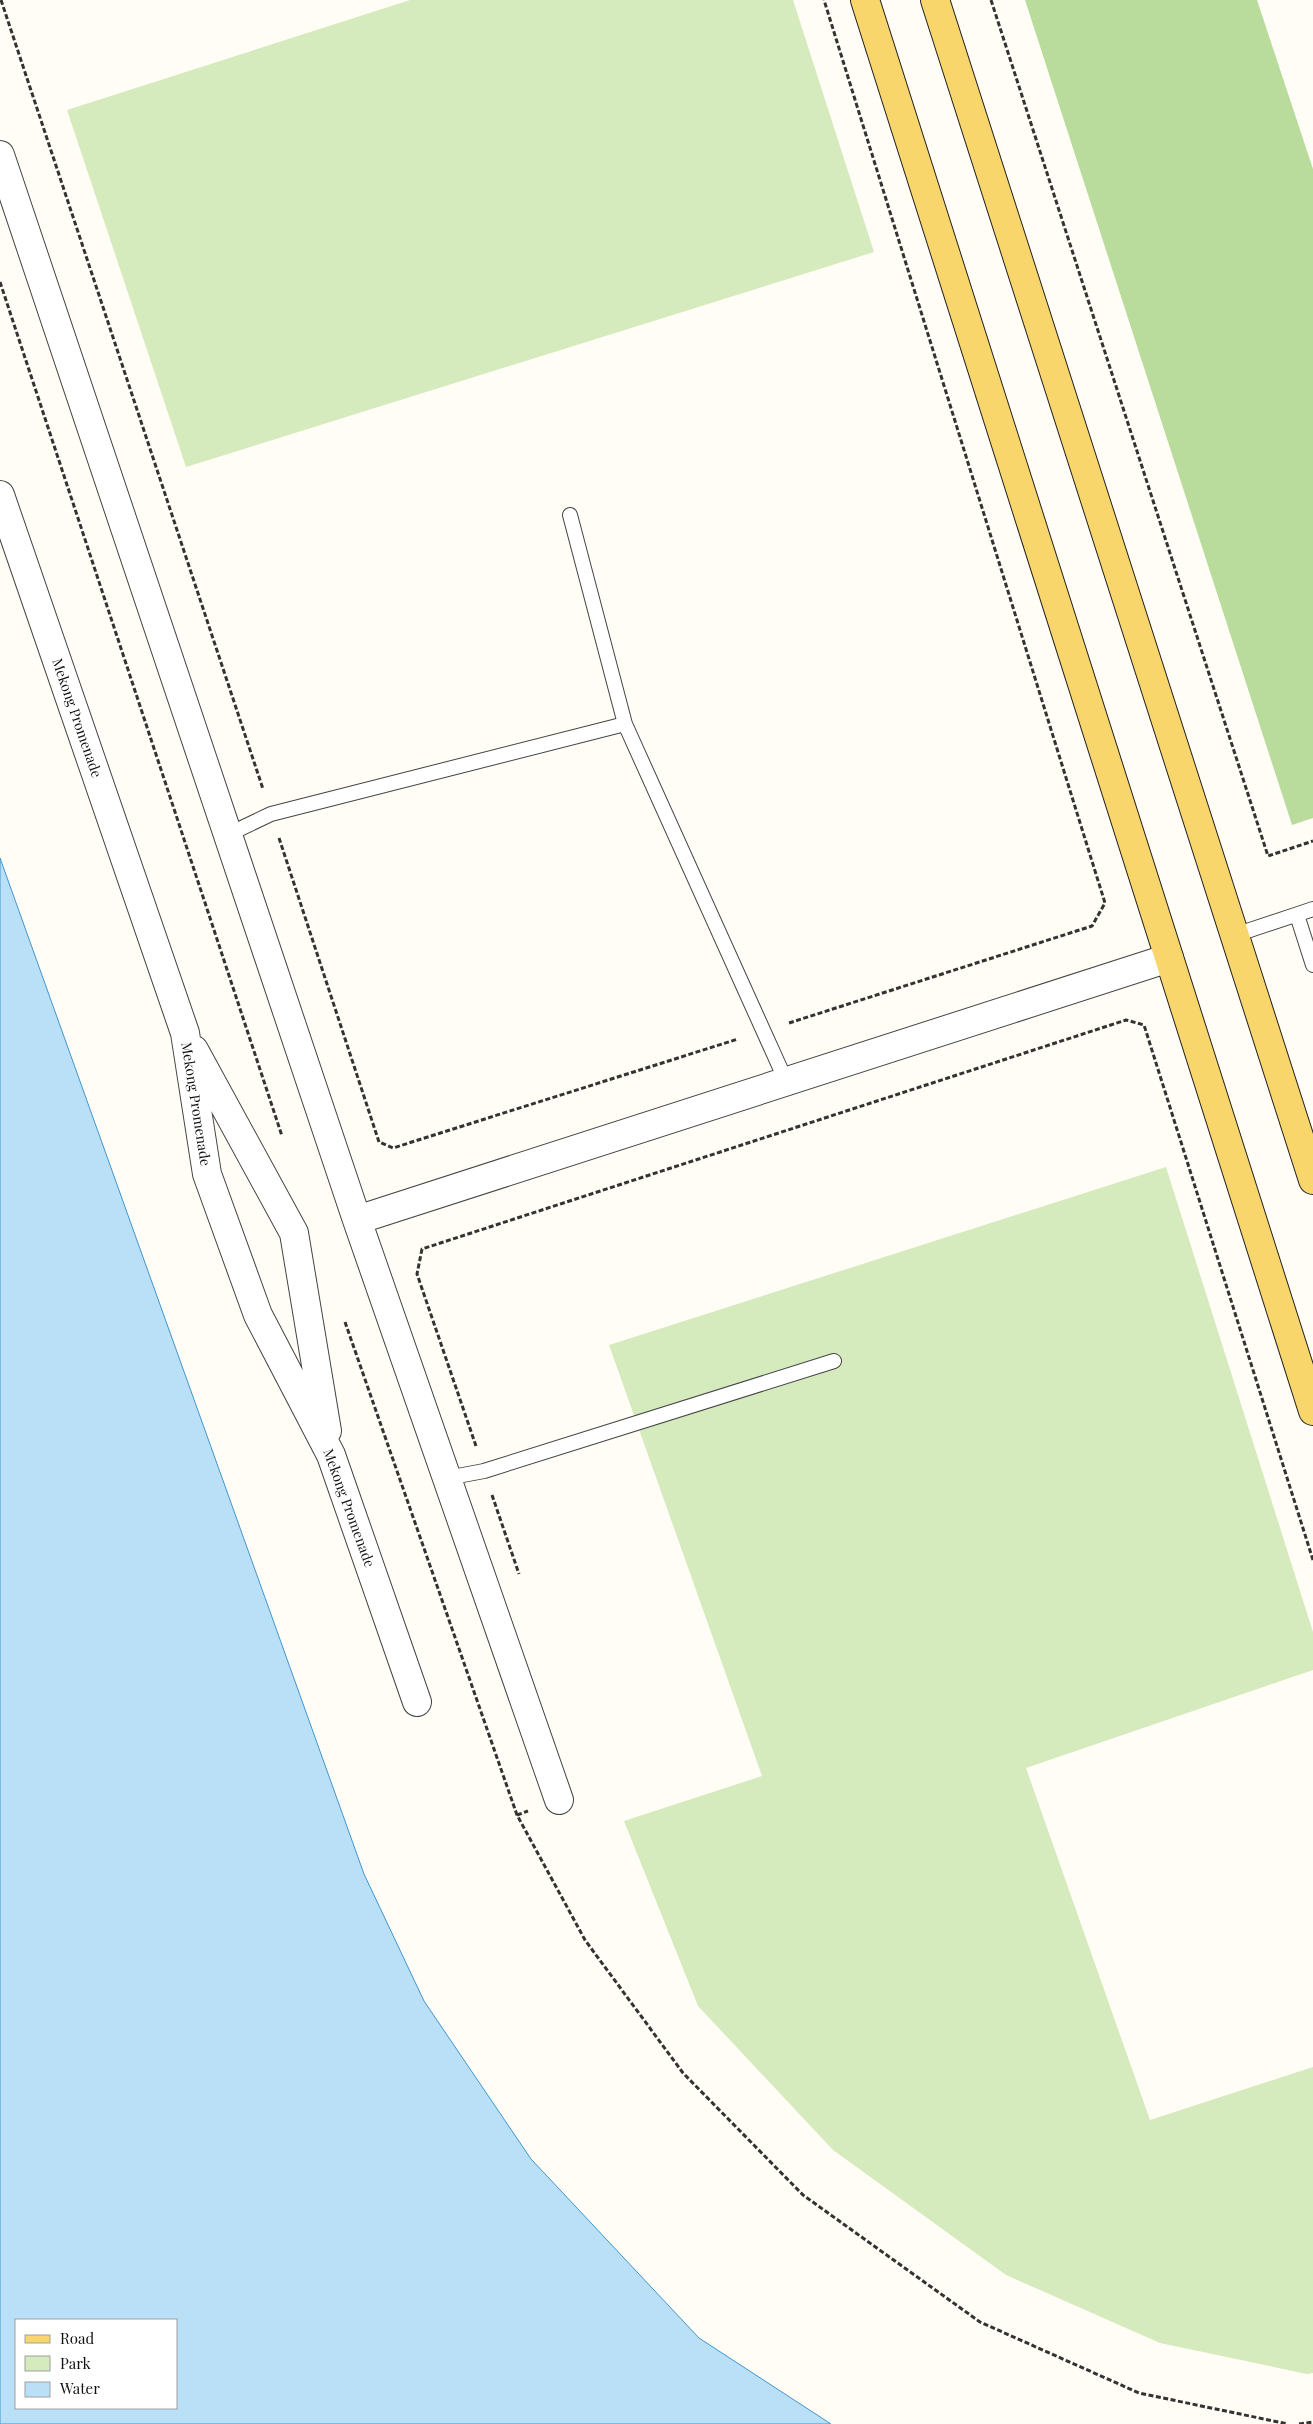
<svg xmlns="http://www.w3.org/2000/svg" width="1313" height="2424" viewBox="0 0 1313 2424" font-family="'Playfair Display',serif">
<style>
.green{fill:#d5ebbd}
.forest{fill:#b9dc9c}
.water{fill:#b9e0f7;stroke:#3f96cf;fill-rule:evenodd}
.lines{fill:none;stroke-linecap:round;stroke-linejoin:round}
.lane-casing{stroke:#444;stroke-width:16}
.street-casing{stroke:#444;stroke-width:30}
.primary-casing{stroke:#222;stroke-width:30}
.path{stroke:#333;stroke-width:3;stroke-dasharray:5 2.5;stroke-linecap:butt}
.lane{stroke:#fff;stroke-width:14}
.street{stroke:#fff;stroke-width:28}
.primary{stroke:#f9d66b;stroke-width:28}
.labels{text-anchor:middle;stroke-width:5;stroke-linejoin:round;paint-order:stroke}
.street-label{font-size:14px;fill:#111;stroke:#fff}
</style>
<rect width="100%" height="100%" fill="#fffdf5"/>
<path class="green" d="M410 0H793L874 252 186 467 67 110Z
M1166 1167 1313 1632V1670L1026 1768 1150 2120 1313 2067V2373L1307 2374 1160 2343 1006 2275 833 2150 698 2006 624 1821 762 1776 609 1345Z"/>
<path class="forest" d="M1025 0H1257L1313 169V818L1292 825Z"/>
<path class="water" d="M0 858 364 1874 424 2001 531 2159 699 2338 831 2424H0ZM16 2320H176V2408H16Z"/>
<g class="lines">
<g class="lane-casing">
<path id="lane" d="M570 515 625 724 786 1081
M227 835 271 814 625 724
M1297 915 1313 965
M1235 935 1313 909
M447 1478 484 1471 834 1361"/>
</g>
<g class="street-casing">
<path id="street" d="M0 155 357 1220 559 1800
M0 495 185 1033 207 1174 258 1315 331 1455 417 1702
M194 1050 294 1233 327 1431
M357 1220 1169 958"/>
</g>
<g class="primary-casing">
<path id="primary" d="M865 0 1313 1411
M935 0 1313 1180"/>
</g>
<path class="path" d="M1 0 263 789
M991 0 1268 856 1313 841
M0 282 282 1136
M279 838 379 1142 393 1148 738 1039
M789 1023 1092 926 1105 903 824 0
M345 1322 517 1815 585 1940 683 2073 803 2195 980 2322 1139 2393 1288 2424
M476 1446 417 1274 422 1249 1126 1020 1144 1025 1313 1560
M492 1495 519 1574
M517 1815 528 1811
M1299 2424 1313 2422"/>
<use href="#lane" class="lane"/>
<use href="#street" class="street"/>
<use href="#primary" class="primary"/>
</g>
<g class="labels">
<g class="street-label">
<text transform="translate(77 718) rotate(71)" y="5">Mekong Promenade</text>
<text transform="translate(196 1104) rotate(81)" y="5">Mekong Promenade</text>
<text transform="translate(349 1508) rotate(70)" y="5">Mekong Promenade</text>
</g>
</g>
<rect x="15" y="2319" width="162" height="90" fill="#ffffff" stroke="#a0a0a0"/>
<rect x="25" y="2335" width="25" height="8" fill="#f9d66b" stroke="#a0a0a0"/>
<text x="60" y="2344" font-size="15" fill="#111111">Road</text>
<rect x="25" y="2356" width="25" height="15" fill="#d5ebbd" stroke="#a0a0a0"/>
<text x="60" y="2369" font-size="15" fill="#111111">Park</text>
<rect x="25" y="2382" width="25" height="15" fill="#b9e0f7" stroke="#a0a0a0"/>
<text x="60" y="2394" font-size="15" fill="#111111">Water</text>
</svg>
